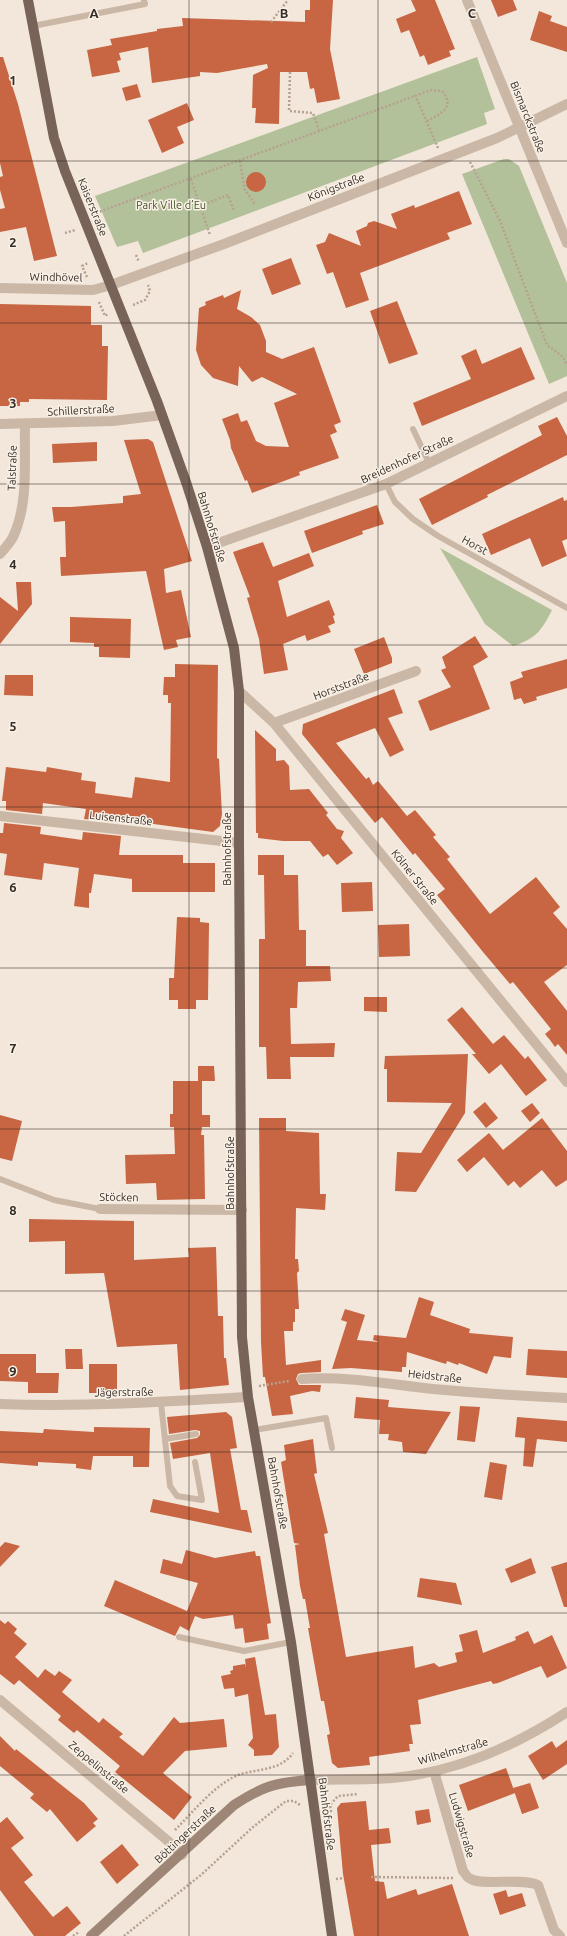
<svg xmlns="http://www.w3.org/2000/svg" width="567" height="1936" viewBox="0 0 567 1936" font-family="Ubuntu,sans-serif">
<style>
.green{fill:#b3c19a}
.building{fill:#c86542}
.lines{fill:none;stroke-linecap:round;stroke-linejoin:round}
.path{stroke:#b6a190;stroke-width:2.5;stroke-dasharray:2 2;stroke-linecap:butt}
.lane{stroke:#cab7a6;stroke-width:6}
.street{stroke:#cab7a6;stroke-width:10}
.secondary{stroke:#9e8677;stroke-width:10}
.primary{stroke:#786358;stroke-width:10}
.grid{fill:none;stroke:#362c27;stroke-width:1;stroke-opacity:0.55}
.labels{text-anchor:middle;stroke-width:3;stroke-linejoin:round;paint-order:stroke}
.street-label{font-size:11px;fill:#362c27;stroke:#f9f1e6}
.park-label{font-size:11px;fill:#44542a;stroke:#f9f1e6}
.grid-label{font-size:13px;text-anchor:middle;font-weight:bold;fill:#362c27;stroke:#f9f1e6;stroke-width:3;stroke-linejoin:round;paint-order:stroke}
</style>
<rect width="100%" height="100%" fill="#f2e7da"/>
<path class="green" d="M477 57 495 109 484 113 487 124 143 253 138 241 117 247 95 196Z
M504 159H509L519 166 567 283V376L549 384 462 174Z
M440 548 552 610C542 630 536 639 513 646L485 624Z"/>
<path class="building" d="M310 0H333L330 49 340 99 317 103 314 88 310 89 307 72H280L279 124 255 123 256 108H252L253 75 268 68 267 64 217 73 200 72V76L152 83 148 47 119 53 121 60 117 61 120 72 92 77 87 50 112 45 110 39 157 31V29L183 26 182 18 305 22V10H310Z
M411 0H435L455 49 449 51 451 56 428 65 424 55 420 57 409 30 401 33 396 19 416 11Z
M491 0H513L517 10 498 17Z
M539 11 552 16 550 21 567 27V52L530 40Z
M0 57H3L18 104 57 256 34 261 26 227 0 232V209L5 208 0 190V177L3 176 0 163Z
M137 84 141 97 126 101 122 88Z
M187 103 194 120 177 127 184 143 162 153 148 120Z
M246 182a10 10 0 1 1 20 0a10 10 0 1 1-20 0Z
M459 191 472 224 447 233 450 239 360 273 369 300 346 308 333 272 327 274 316 245 325 242 329 233 361 246 356 231 367 226 368 223 374 221 397 229 391 214 414 205 415 208Z
M291 258 301 284 272 295 262 269Z
M241 290 237 309 251 317 260 325 266 341V352L282 359 314 347 341 422 334 425 337 432 330 435 339 458 299 472 300 475 252 493 247 480 245 481 231 448 230 440 222 419 238 413 241 422 247 420 256 441 266 446 289 447 274 403 297 394 262 377 252 382 239 366 238 386 213 378 201 365 196 350 199 308 206 305 205 302 223 295 224 298Z
M397 301 418 354 389 364 370 311Z
M0 304 91 306V325H102V346H108L107 400 29 399V402H20V406H0Z
M521 347 535 379 422 426 413 403 471 379 461 356 476 349 482 364Z
M557 417 567 436V455L487 495 488 497 432 525 419 499 542 435 538 426Z
M148 439 153 442 192 561 164 569 166 593 181 590 191 637 176 640 178 647 164 650 146 571 61 576 60 557H66L65 521 54 522 52 507H71L123 503V496L141 494 124 440Z
M97 442V461L53 463 52 444Z
M563 497 564 501 567 500V539L562 541 567 556 542 567 530 538 491 555 482 534Z
M377 505 384 524 362 531 363 534 312 553 304 531Z
M263 542 273 567 309 553 314 566 278 581 287 617 329 600 335 615 333 616 335 623 328 626 331 632 307 641 305 635 283 644 288 670 264 674 259 639 247 598 250 597 233 552Z
M16 582H31L32 604 0 644V597L18 611Z
M70 617 131 619 130 658 99 657V647H94V643L70 642Z
M475 636 488 657 473 666 490 709 430 731 418 701 451 687 441 670 446 668 442 657Z
M384 637 392 658V663L364 674 354 649Z
M567 659V688L536 697 537 700 524 704 521 698 514 700 510 682 523 677 521 672Z
M175 664 218 665 217 758 219 759 222 814 220 826 213 832 124 820 123 823 84 819 86 809 43 803 42 814 6 810V801H2L6 767 46 772 47 767 82 773 81 780 96 782 95 793 132 798 135 777 170 782 171 703H168V695H163L164 677H175Z
M5 675H33V696L4 695Z
M394 689 403 713 388 718 404 750 390 757 375 728 336 743 366 779 369 777 373 785 378 781 407 816 415 810 436 835 433 837 450 857 447 859 490 914 536 877 560 907 553 913 567 929V965L544 982 567 1011V1055L558 1044 555 1047 550 1040 545 1034 551 1029 513 982 510 984 483 952 437 895 445 889 415 853 413 855 382 817 375 823 302 734 303 724Z
M255 730 276 749V761L284 760 289 766 290 790 309 789 328 813 326 815 337 829 344 831 341 838 353 853 337 865 328 854 323 857 310 841H283L258 838V833H256Z
M4 823 41 827 40 834 82 840 83 832 121 836 119 855H183V863H215V892H132V879L94 874 91 893H89V908L74 906 79 868 44 863 42 880 4 875 7 854 0 853V833H3Z
M258 855H284V875H298L299 930H306V966H330L331 981 298 982 297 1008H290L291 1044 335 1043 334 1057H290L291 1079H267L266 1047H259V939H265L264 875H258Z
M372 882 373 911 342 912 341 883Z
M177 917 200 918V922L209 923 208 1000H196V1009H178V1000H169V978H174Z
M409 924 410 956 379 957 378 925Z
M364 997H387V1012L364 1011Z
M462 1007 493 1044 504 1035 525 1059 528 1056 547 1080 526 1096 501 1064 489 1074 472 1054H476L447 1020Z
M468 1054 465 1113 416 1192 395 1191 397 1152 421 1153 452 1103 387 1102V1069H384L385 1056Z
M198 1066H214L215 1081H198Z
M173 1081H202V1115H210V1127H202L201 1135H204L205 1199 157 1200 156 1183 126 1184 125 1155 175 1154 174 1127H170V1114H173Z
M485 1102 498 1118 486 1128 473 1112Z
M532 1103 540 1113 530 1122 521 1111Z
M0 1115 22 1121 12 1161 0 1158Z
M259 1118H286V1131L319 1133 320 1194H326L325 1210 296 1208 295 1259H298L299 1271 297 1273 299 1309H295V1322H293V1331H284L286 1365 321 1360V1372L301 1373 298 1374 296 1379 299 1385H321L320 1392 312 1391 290 1396 293 1414 272 1416 265 1377H263L261 1342Z
M542 1118 567 1151V1180L556 1187 542 1170 520 1188 514 1181 508 1186 484 1157 467 1172 457 1160 489 1133 503 1150Z
M29 1219 134 1221V1260L189 1257 188 1248 216 1247 218 1316H223L224 1358H226L229 1385 180 1390 177 1344 117 1347 104 1273 65 1274V1241L29 1242Z
M419 1297 434 1302 430 1315 470 1329 469 1333 513 1337 511 1358 494 1356 487 1374 459 1363 458 1365 447 1361 446 1364 407 1352 406 1367H402V1372L351 1368 332 1369 347 1322 341 1320 345 1309 365 1315 357 1340 379 1342 373 1340 374 1335 406 1338Z
M65 1349H82L83 1369H66Z
M528 1349 567 1351V1378L526 1375Z
M0 1354H36V1373H59L58 1393H28V1382L0 1381Z
M89 1364H117V1393H89Z
M356 1397 389 1400 388 1407 451 1412 426 1454 403 1452 402 1442 388 1440 389 1434H379L380 1420 354 1418Z
M460 1406 480 1407 475 1442 457 1440Z
M226 1412 232 1417 237 1448 230 1449 241 1510H247L252 1533 150 1512 153 1499 219 1513 210 1453 173 1459 170 1443 197 1438 200 1435V1431L195 1430 169 1434 167 1417Z
M517 1417 567 1421V1442L537 1439 533 1467 523 1466 525 1438 515 1437Z
M94 1427 150 1428 149 1467H133V1456H93L91 1470 76 1468V1464L38 1462V1466L0 1463V1431L43 1433 44 1429 94 1432Z
M313 1439 317 1473 314 1474 328 1533 324 1534 346 1657 413 1646 415 1668 434 1663 439 1667 457 1662 455 1653 463 1651 459 1635 477 1630 483 1653 516 1640 515 1637 528 1631 534 1644 552 1635 567 1668 547 1678 541 1666 498 1683 493 1684 491 1681 418 1700 421 1724 410 1725 413 1744H409L410 1751 369 1757 370 1765 338 1768 332 1763 327 1735 330 1734 324 1701H321L308 1628H310L305 1599H303L300 1586 295 1545 300 1544 294 1543 281 1462 286 1460 284 1445Z
M490 1462 507 1465 502 1500 484 1497Z
M5 1542 20 1546 0 1567V1547Z
M186 1550 215 1558 255 1551 256 1556H260L271 1623 267 1624 269 1639 245 1643 243 1628 235 1629 233 1615 203 1619 195 1616 189 1631 180 1626 175 1636 104 1606 115 1580 187 1611 198 1583 160 1573 163 1559 182 1564Z
M531 1558 536 1573 511 1583 505 1569Z
M567 1562V1607H564L551 1567Z
M420 1578 456 1583 462 1605 417 1597Z
M0 1620 5 1624 8 1621 17 1629 14 1633 27 1644 15 1657 38 1678 45 1669 55 1676 59 1671 72 1680 62 1692 99 1723 103 1718 123 1734 119 1737 143 1756 174 1717 180 1723 224 1719 227 1747 185 1751 163 1773 192 1797 174 1820 115 1772 120 1766 77 1730 74 1733 58 1720 61 1716 19 1680 14 1685 0 1674Z
M255 1657 265 1715 276 1714 279 1747 272 1755 254 1756V1750L248 1745 253 1738 248 1694 235 1697 234 1688 224 1689 221 1676 231 1674 230 1671 233 1670V1666L245 1664 246 1668 245 1659Z
M0 1736 15 1751 16 1749 84 1803 98 1819 93 1823 96 1826 77 1842 50 1809 47 1812 30 1798 34 1794 0 1766Z
M567 1740V1764L543 1780 528 1756 552 1741 556 1748Z
M506 1768 515 1793 468 1811 459 1785Z
M530 1783 539 1808 522 1814 513 1788Z
M366 1801 369 1830 389 1828 391 1843 371 1845 375 1881 384 1882 387 1899 416 1889 418 1895 452 1884 469 1936H354L343 1874 337 1808 341 1803Z
M429 1809 431 1822 417 1825 415 1811Z
M7 1817 24 1838 11 1848 33 1875 24 1882 53 1917 67 1906 81 1923 65 1936H34L0 1890V1823Z
M122 1844 139 1865 117 1884 100 1862Z
M506 1890 508 1897 522 1893 526 1906 500 1915 493 1894Z"/>
<g class="lines">
<path class="path" d="M271 22 288 0
M290 72 289 111 313 113 319 131
M415 95 438 148
M240 161 245 190 255 204
M470 162 500 221 547 345 563 357 567 365
M191 179 210 235
M200 206 228 195 234 211
M96 213 431 90 442 91C456 108 440 114 427 121
M65 233 75 230
M136 255 139 262
M87 277 82 266 88 263
M99 302 105 316 108 314
M133 305 145 300 150 291 148 285
M259 1386 289 1381
M326 1812 331 1811 330 1805 338 1796 358 1794
M175 1830C193 1812 210 1790 232 1778 251 1767 278 1774 293 1753
M371 1877 453 1878
M336 1879 344 1878
M73 1936 79 1932
M124 1936 201 1875 253 1827 286 1801H294L300 1805"/>
<path class="lane" d="M33 26 145 4 144 0
M413 429 429 463
M386 484 395 502 413 519 438 536 567 608
M0 1179 54 1200 100 1209
M161 1403 170 1486 177 1496 202 1500 195 1462
M254 1430 326 1418 332 1448
M165 1439 196 1434
M179 1637 244 1651 291 1642"/>
<path class="street" d="M467 0 567 243
M0 288 93 290 111 285 224 244 497 138 567 104
M0 424 113 421 162 415
M207 547 386 484 567 396
M0 554C4 549 10 543 13 537 29 503 24 461 25 425
M239 691 274 723 567 1082
M274 723 416 671
M0 816 239 843
M100 1209 242 1210
M302 1379C349 1376 386 1384 433 1389 477 1393 522 1396 567 1398
M0 1404C83 1407 165 1402 248 1397
M0 1700 168 1841 182 1855
M434 1771 463 1871C465 1873 467 1877 469 1878 481 1887 519 1877 538 1885L554 1930 560 1936
M311 1780C338 1779 366 1780 393 1778 456 1772 515 1746 567 1712"/>
<path class="secondary" d="M91 1936 234 1805C263 1786 277 1782 311 1780"/>
<path class="primary" d="M28 0 54 138 65 171 157 401 186 482 207 547 234 648 239 691V843L242 1337 248 1397 291 1642 332 1936"/>
</g>
<path class="grid" d="M189 0V1936M378 0V1936M0 161H567M0 323H567M0 484H567M0 645H567M0 807H567M0 968H567M0 1129H567M0 1291H567M0 1452H567M0 1613H567M0 1775H567"/>
<g class="labels">
<g class="street-label">
<text transform="translate(528 117) rotate(68)" y="4">Bismarckstraße</text>
<text transform="translate(336 187) rotate(-21)" y="4">Königstraße</text>
<text transform="translate(93 207) rotate(68)" y="4">Kaiserstraße</text>
<text transform="translate(56 277) rotate(1)" y="4">Windhövel</text>
<text transform="translate(81 410) rotate(-3)" y="4">Schillerstraße</text>
<text transform="translate(407 459) rotate(-25)" y="4">Breidenhofer Straße</text>
<text transform="translate(12 468) rotate(-88)" y="4">Talstraße</text>
<text transform="translate(212 527) rotate(73)" y="4">Bahnhofstraße</text>
<text transform="translate(475 545) rotate(29)" y="4">Horst</text>
<text transform="translate(341 686) rotate(-21)" y="4">Horststraße</text>
<text transform="translate(121 818) rotate(6)" y="4">Luisenstraße</text>
<text transform="translate(227 849) rotate(-90)" y="4">Bahnhofstraße</text>
<text transform="translate(415 877) rotate(51)" y="4">Kölner Straße</text>
<text transform="translate(230 1173) rotate(-90)" y="4">Bahnhofstraße</text>
<text transform="translate(119 1197) rotate(1)" y="4">Stöcken</text>
<text transform="translate(435 1376) rotate(6)" y="4">Heidstraße</text>
<text transform="translate(124 1392) rotate(-1)" y="4">Jägerstraße</text>
<text transform="translate(278 1493) rotate(80)" y="4">Bahnhofstraße</text>
<text transform="translate(453 1751) rotate(-16)" y="4">Wilhelmstraße</text>
<text transform="translate(99 1767) rotate(40)" y="4">Zeppelinstraße</text>
<text transform="translate(327 1814) rotate(83)" y="4">Bahnhofstraße</text>
<text transform="translate(462 1825) rotate(74)" y="4">Ludwigstraße</text>
<text transform="translate(185 1834) rotate(-43)" y="4">Böttingerstraße</text>
</g>
<g class="park-label">
<text x="171" y="209">Park Ville d’Eu</text>
</g>
</g>
<g class="grid-label">
<text x="94" y="18">A</text>
<text x="284" y="18">B</text>
<text x="472" y="18">C</text>
<text x="13" y="85">1</text>
<text x="13" y="247">2</text>
<text x="13" y="408">3</text>
<text x="13" y="569">4</text>
<text x="13" y="731">5</text>
<text x="13" y="892">6</text>
<text x="13" y="1053">7</text>
<text x="13" y="1215">8</text>
<text x="13" y="1376">9</text>
</g>
</svg>
